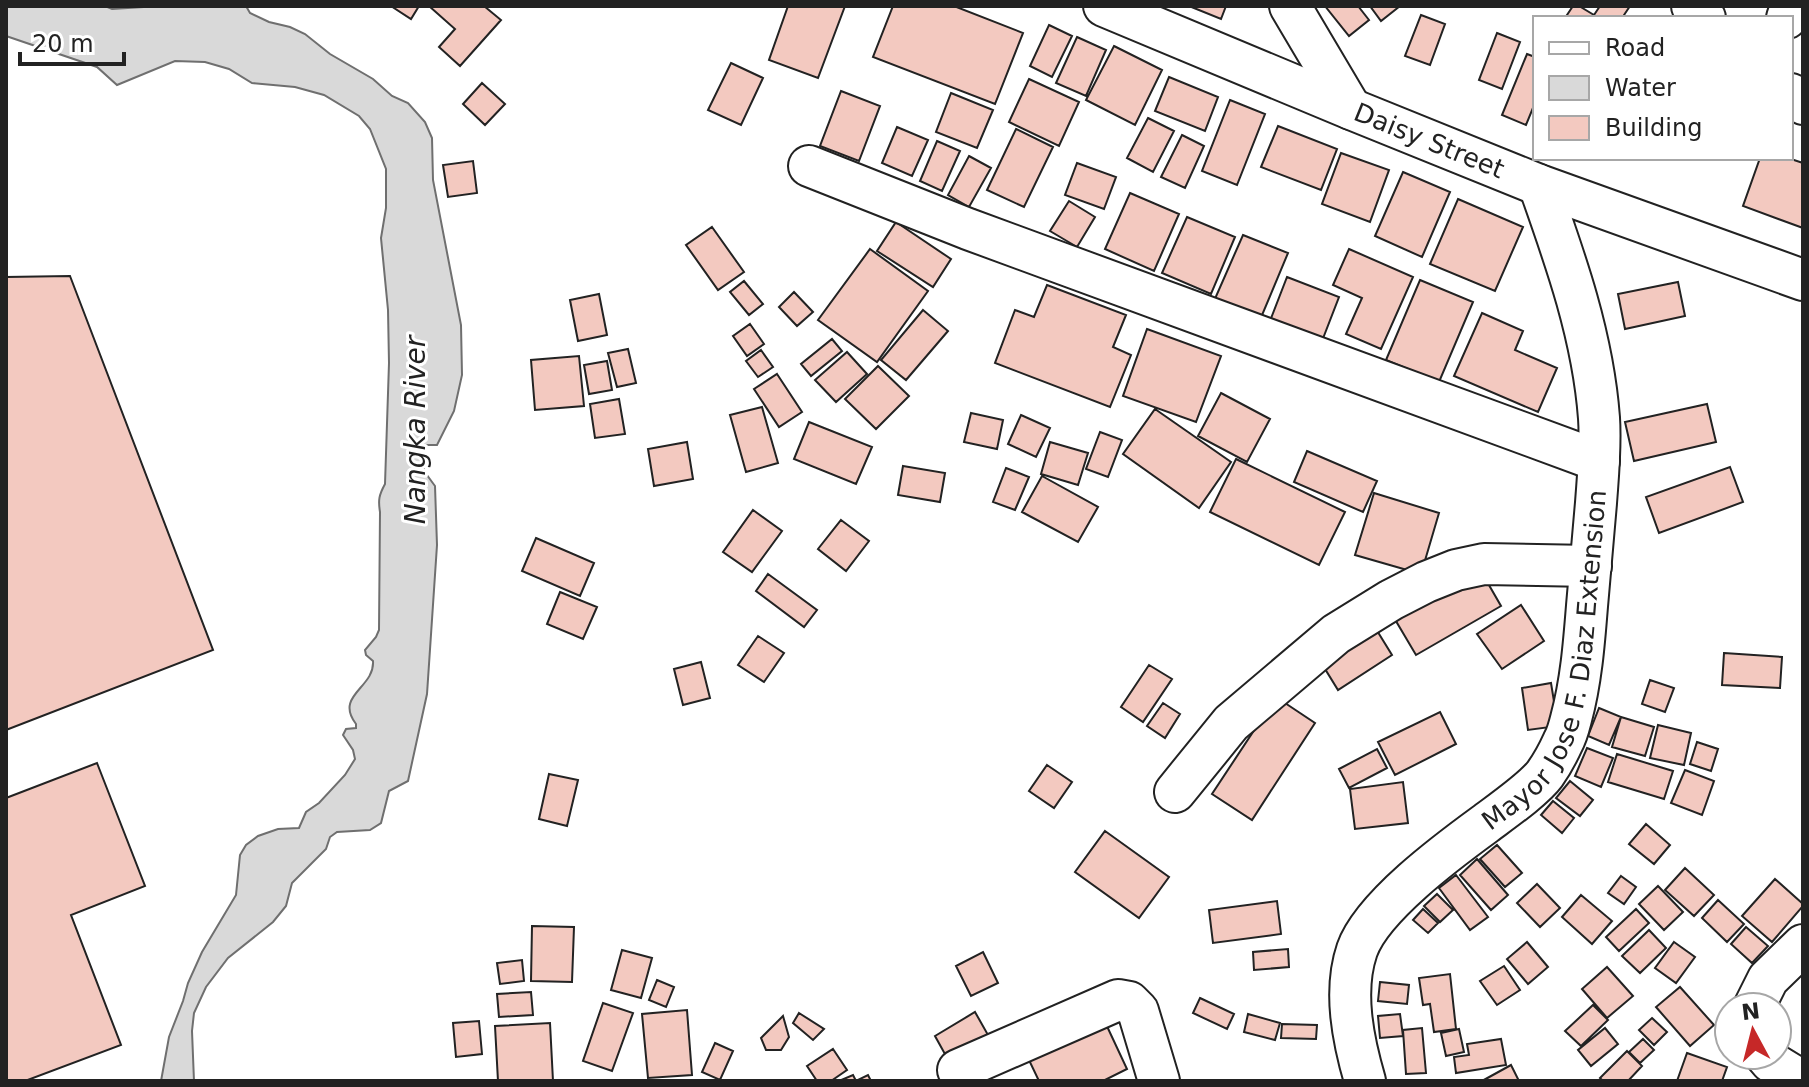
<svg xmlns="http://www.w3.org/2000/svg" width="1809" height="1087" viewBox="0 0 1809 1087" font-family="'DejaVu Sans',sans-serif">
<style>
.water{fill:#d9d9d9;stroke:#6f6f6f;stroke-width:2}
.building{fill:#f3c9c0;stroke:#222;stroke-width:2}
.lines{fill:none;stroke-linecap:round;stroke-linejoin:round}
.minor-casing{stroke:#222;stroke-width:44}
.minor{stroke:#fff;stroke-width:40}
.labels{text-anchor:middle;stroke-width:6;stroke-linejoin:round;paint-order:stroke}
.street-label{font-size:26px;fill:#222;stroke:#fff}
.water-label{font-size:28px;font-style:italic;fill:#222;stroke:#fff}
</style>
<rect width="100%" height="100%" fill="#fff"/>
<path class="water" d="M6 6H105L112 9 160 6H246L250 13 269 22 290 27 305 34 330 54 373 79 392 96 408 103 425 122 432 138 433 180 461 325 462 375 454 411 437 445H425L424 471 435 486 437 545 427 694 408 781 389 791 381 823 370 830 337 832 330 837 326 849 292 883 286 906 273 922 228 958 206 987 194 1013 192 1031 194 1081H161L169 1037 183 1001 188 983 202 952 236 895 240 855 246 845 258 836 278 829 299 828 306 812 319 803 345 775 355 759 353 750 343 735 346 729 356 728V724C334 695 375 688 373 661L366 655 365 650 376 637 379 630 380 512C378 500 379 495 385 484L389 363 388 310 381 238 386 208V169L370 129 359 116 324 95 295 87 252 83 229 69 205 62 175 61 117 85 97 67 6 36Z"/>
<path class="building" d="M391 6H419L411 19Z
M429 6H484L501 20 460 66 439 47 455 29Z
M788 6H845L818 78 769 60Z
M893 6H954L1023 33 995 104 873 57Z
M1189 6H1226L1221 19Z
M1325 6H1358L1369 20 1349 36Z
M1370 6H1400L1381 21Z
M1573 6H1579L1594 15 1600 6H1630L1622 18H1565Z
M1421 15 1445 24 1430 65 1405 56Z
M1049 25 1072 36 1052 77 1030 66Z
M1497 33 1520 42 1502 89 1479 80Z
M1077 37 1106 50 1086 96 1056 83Z
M1114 46 1162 70 1135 125 1086 100Z
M1527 54 1535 57V103L1526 125 1502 115Z
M731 63 763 78 741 125 708 110Z
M1169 77 1218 97 1205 131 1155 111Z
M1029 79 1079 102 1059 146 1009 122Z
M482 83 505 104 485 125 463 104Z
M841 91 880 106 859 161 820 146Z
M951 93 993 110 977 148 936 132Z
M1230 100 1265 114 1237 185 1202 171Z
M1148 118 1174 131 1153 172 1127 158Z
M1278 126 1337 149 1321 190 1261 167Z
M897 127 928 140 912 176 882 163Z
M1016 129 1053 147 1024 207 987 190Z
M1182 135 1204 146 1185 188 1161 177Z
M937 141 960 151 942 191 920 181Z
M1341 153 1389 170 1370 222 1322 204Z
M969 156 991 168 969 207 948 195Z
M1760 158H1788L1803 163V228L1743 206Z
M473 161 477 193 448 197 443 165Z
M1077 163 1116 177 1104 209 1065 195Z
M1403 172 1450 192 1422 257 1375 236Z
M1130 193 1179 214 1154 271 1105 249Z
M1458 199 1523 227 1495 291 1430 264Z
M1069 201 1095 217 1077 247 1050 231Z
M1187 217 1235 237 1211 294 1162 273Z
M896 222 951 259 933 287 877 251Z
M712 227 744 272 718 290 686 245Z
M1243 235 1288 253 1260 320 1214 301Z
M870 249 928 291 877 362 818 320Z
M1349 249 1413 277 1381 349 1346 334 1362 298 1333 285Z
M70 276 213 650 6 730V277Z
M1287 277 1339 297 1322 341 1270 321Z
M1420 280 1473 302 1439 382 1386 360Z
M744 281 763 304 749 315 730 292Z
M1678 282 1685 316 1625 329 1618 294Z
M1047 285 1126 315 1113 347 1131 355 1110 407 995 363 1015 310 1034 317Z
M794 292 813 312 797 326 779 307Z
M599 294 607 335 578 341 570 300Z
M923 310 948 331 906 380 881 360Z
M1482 313 1523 331 1515 350 1557 368 1538 412 1454 376Z
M750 324 764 344 747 356 733 336Z
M1147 329 1221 356 1196 422 1123 396Z
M832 339 842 351 811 376 801 364Z
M628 349 636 383 617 387 608 353Z
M761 350 773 367 758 377 746 361Z
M847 352 867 374 836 402 815 380Z
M579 356 584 406 535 410 531 360Z
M607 361 612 390 589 394 584 365Z
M878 366 909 396 876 429 845 399Z
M777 374 802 412 779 427 754 389Z
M1221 393 1270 419 1247 462 1198 436Z
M619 399 625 434 595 438 590 404Z
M1707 404 1716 442 1634 461 1625 422Z
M762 407 778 463 746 472 730 415Z
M1155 409 1231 462 1199 508 1123 454Z
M971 413 1003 420 997 449 964 442Z
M1021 415 1050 428 1036 457 1008 444Z
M809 422 872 447 856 484 794 459Z
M1100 432 1122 440 1108 477 1086 469Z
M687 442 693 479 654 486 648 449Z
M1050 442 1088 453 1078 485 1041 474Z
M1307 451 1377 481 1363 512 1294 482Z
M1236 459 1345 512 1319 565 1210 512Z
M903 466 945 473 940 502 898 495Z
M1730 467 1743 502 1659 533 1646 497Z
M1006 468 1029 477 1015 510 993 502Z
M1042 476 1098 507 1078 542 1022 512Z
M1374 493 1439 513 1421 574 1355 555Z
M753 510 782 531 752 572 723 552Z
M841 520 869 541 846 571 818 549Z
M536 538 594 563 580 596 522 571Z
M1478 566 1501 606 1416 655 1393 616Z
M768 574 817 610 804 627 756 591Z
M560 592 597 607 583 639 547 624Z
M1521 605 1544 641 1502 669 1477 634Z
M1376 629 1392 655 1338 690 1322 664Z
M758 636 784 653 764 682 738 665Z
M1724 653 1782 657 1780 688 1722 685Z
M701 662 710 698 683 705 674 669Z
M1149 665 1172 679 1143 722 1121 707Z
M1650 680 1674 688 1665 712 1642 704Z
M1551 683 1558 726 1528 730 1522 688Z
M1276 697 1315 723 1252 820 1212 794Z
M1163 703 1180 714 1165 738 1147 726Z
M1599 708 1621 717 1609 745 1588 736Z
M1440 712 1456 744 1395 775 1378 742Z
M1621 717 1654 727 1645 756 1612 747Z
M1658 725 1691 733 1684 765 1650 758Z
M1697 742 1718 749 1711 771 1690 764Z
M1587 748 1613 758 1601 787 1575 776Z
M1377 749 1387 768 1349 788 1339 769Z
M1617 754 1673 771 1664 799 1608 782Z
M97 763 145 886 71 915 121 1045 25 1081H6V798Z
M1047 765 1072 782 1054 808 1029 791Z
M1685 770 1714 781 1702 815 1671 803Z
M549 774 578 780 567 826 539 819Z
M1570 781 1593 800 1580 816 1556 798Z
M1403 782 1408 823 1355 829 1350 789Z
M1553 801 1574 818 1562 833 1541 815Z
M1646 824 1670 845 1654 864 1629 844Z
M1105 831 1169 877 1139 918 1075 872Z
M1497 845 1522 873 1505 887 1480 859Z
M1477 859 1508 895 1491 910 1460 875Z
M1685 868 1714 895 1694 916 1665 890Z
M1456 875 1488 917 1470 930 1439 888Z
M1621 876 1636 887 1624 904 1608 893Z
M1775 879 1803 904V906L1772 942 1742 916Z
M1537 884 1560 908 1540 927 1517 903Z
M1658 886 1683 912 1664 930 1639 904Z
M1437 894 1453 910 1440 922 1424 906Z
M1581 895 1612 921 1592 944 1562 917Z
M1718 900 1744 924 1727 942 1702 918Z
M1277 901 1281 934 1213 943 1209 910Z
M1423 909 1438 923 1428 933 1413 920Z
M1636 909 1649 923 1619 951 1606 937Z
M532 926 574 927 572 982 531 981Z
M1746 927 1768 946 1752 963 1731 944Z
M1649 930 1666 948 1640 973 1622 956Z
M1527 942 1548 967 1528 984 1507 959Z
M1674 942 1695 957 1676 983 1655 968Z
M1288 949 1289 967 1254 970 1253 952Z
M622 950 652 958 641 998 611 990Z
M983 952 998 983 971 996 956 966Z
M522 960 524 981 500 984 497 963Z
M1504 966 1520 990 1497 1005 1480 981Z
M1607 967 1633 996 1607 1018 1582 989Z
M1450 974 1456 1029 1434 1032 1430 1004 1423 1005 1419 978Z
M657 980 674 987 666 1007 649 1000Z
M1380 982 1409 985 1407 1004 1378 1001Z
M1680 987 1714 1025 1690 1046 1656 1007Z
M531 992 533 1015 499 1017 497 994Z
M1200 998 1234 1014 1227 1029 1193 1013Z
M603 1003 633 1013 612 1071 583 1061Z
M1593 1005 1608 1020 1581 1046 1565 1031Z
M687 1010 692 1075 648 1078 642 1014Z
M975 1012 992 1042 951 1065 935 1036Z
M799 1013 824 1029 813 1040 793 1023Z
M1248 1014 1280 1023 1275 1040 1244 1032Z
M1400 1014 1403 1036 1380 1038 1378 1016Z
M783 1016 789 1037 781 1050H766L761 1038Z
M1652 1018 1667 1032 1654 1045 1639 1030Z
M479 1021 482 1054 456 1057 453 1023Z
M1105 1022 1127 1069 1103 1081H1039L1028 1058Z
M550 1023 553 1081H498L495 1026Z
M1282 1024 1317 1025 1316 1039 1281 1038Z
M1422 1028 1426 1073 1406 1074 1403 1030Z
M1605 1028 1618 1044 1591 1066 1578 1050Z
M1459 1029 1464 1052 1446 1056 1441 1033Z
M1501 1039 1506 1065 1456 1073 1454 1057 1469 1055 1467 1044Z
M1643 1039 1654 1050 1640 1063 1629 1052Z
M715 1043 733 1051 720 1080 702 1072Z
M833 1049 847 1070 831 1081H817L807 1066Z
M1627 1051 1642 1066 1628 1081H1603L1600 1078Z
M1687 1053 1727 1067 1722 1081H1677Z
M1511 1065 1519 1081H1482Z
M853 1075 856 1081 868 1075 871 1081H839Z"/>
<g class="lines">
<g class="minor-casing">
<g id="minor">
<path id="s1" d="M1104 6 1351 109 1539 185 1803 280"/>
<path d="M1290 6 1351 109"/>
<path d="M1692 6 1705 18"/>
<path d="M1787 18 1791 6"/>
<path d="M1791 94 1803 104"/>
<path d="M809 166 968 229 1599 461"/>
<path d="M1175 792 1231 723 1336 634 1391 600 1426 582 1456 570 1484 564 1591 566"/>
<path d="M1754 1007 1768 979 1803 945"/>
<path d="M1765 1055 1771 1062 1802 1081"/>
<path d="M958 1070 1118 1000 1129 1002 1138 1011 1159 1081"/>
<path id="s2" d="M1365 1081C1353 1040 1343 991 1357 950 1372 907 1448 851 1485 824 1501 812 1534 789 1545 774 1552 764 1558 753 1563 742 1567 735 1569 727 1571 719 1581 682 1584 644 1587 606 1590 571 1593 537 1596 503 1598 475 1601 446 1599 418 1593 337 1566 261 1539 185"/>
</g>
</g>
<use href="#minor" class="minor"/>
</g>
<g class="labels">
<g class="street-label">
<text dy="9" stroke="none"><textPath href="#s1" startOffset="352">Daisy Street</textPath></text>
<text dy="9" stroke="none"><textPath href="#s2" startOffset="500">Mayor Jose F. Diaz Extension</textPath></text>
</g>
<g class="water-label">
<text transform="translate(415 430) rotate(-90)" y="10">Nangka River</text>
</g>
</g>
<rect width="1809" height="1087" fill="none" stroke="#222222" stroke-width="16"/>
<rect x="1533" y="16" width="260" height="144" fill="#ffffff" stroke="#a7a7a7" stroke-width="2"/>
<rect x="1549" y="42" width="40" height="12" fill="#ffffff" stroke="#a7a7a7" stroke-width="2"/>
<text x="1605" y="56" font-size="24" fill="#222222">Road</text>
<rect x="1549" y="76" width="40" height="24" fill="#d9d9d9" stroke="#a7a7a7" stroke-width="2"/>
<text x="1605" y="96" font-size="24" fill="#222222">Water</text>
<rect x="1549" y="116" width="40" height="24" fill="#f3c9c0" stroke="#a7a7a7" stroke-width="2"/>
<text x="1605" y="136" font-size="24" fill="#222222">Building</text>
<g transform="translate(1753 1031) rotate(353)"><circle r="38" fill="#ffffff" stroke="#a7a7a7" stroke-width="2"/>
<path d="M0-6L14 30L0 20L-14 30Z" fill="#c62828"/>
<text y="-12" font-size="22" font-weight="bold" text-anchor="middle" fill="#222222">N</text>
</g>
<path d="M20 52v12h104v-12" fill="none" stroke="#222222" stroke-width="4"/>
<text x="32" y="52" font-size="24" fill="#222222" stroke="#ffffff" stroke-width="6" paint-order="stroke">20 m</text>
</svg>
